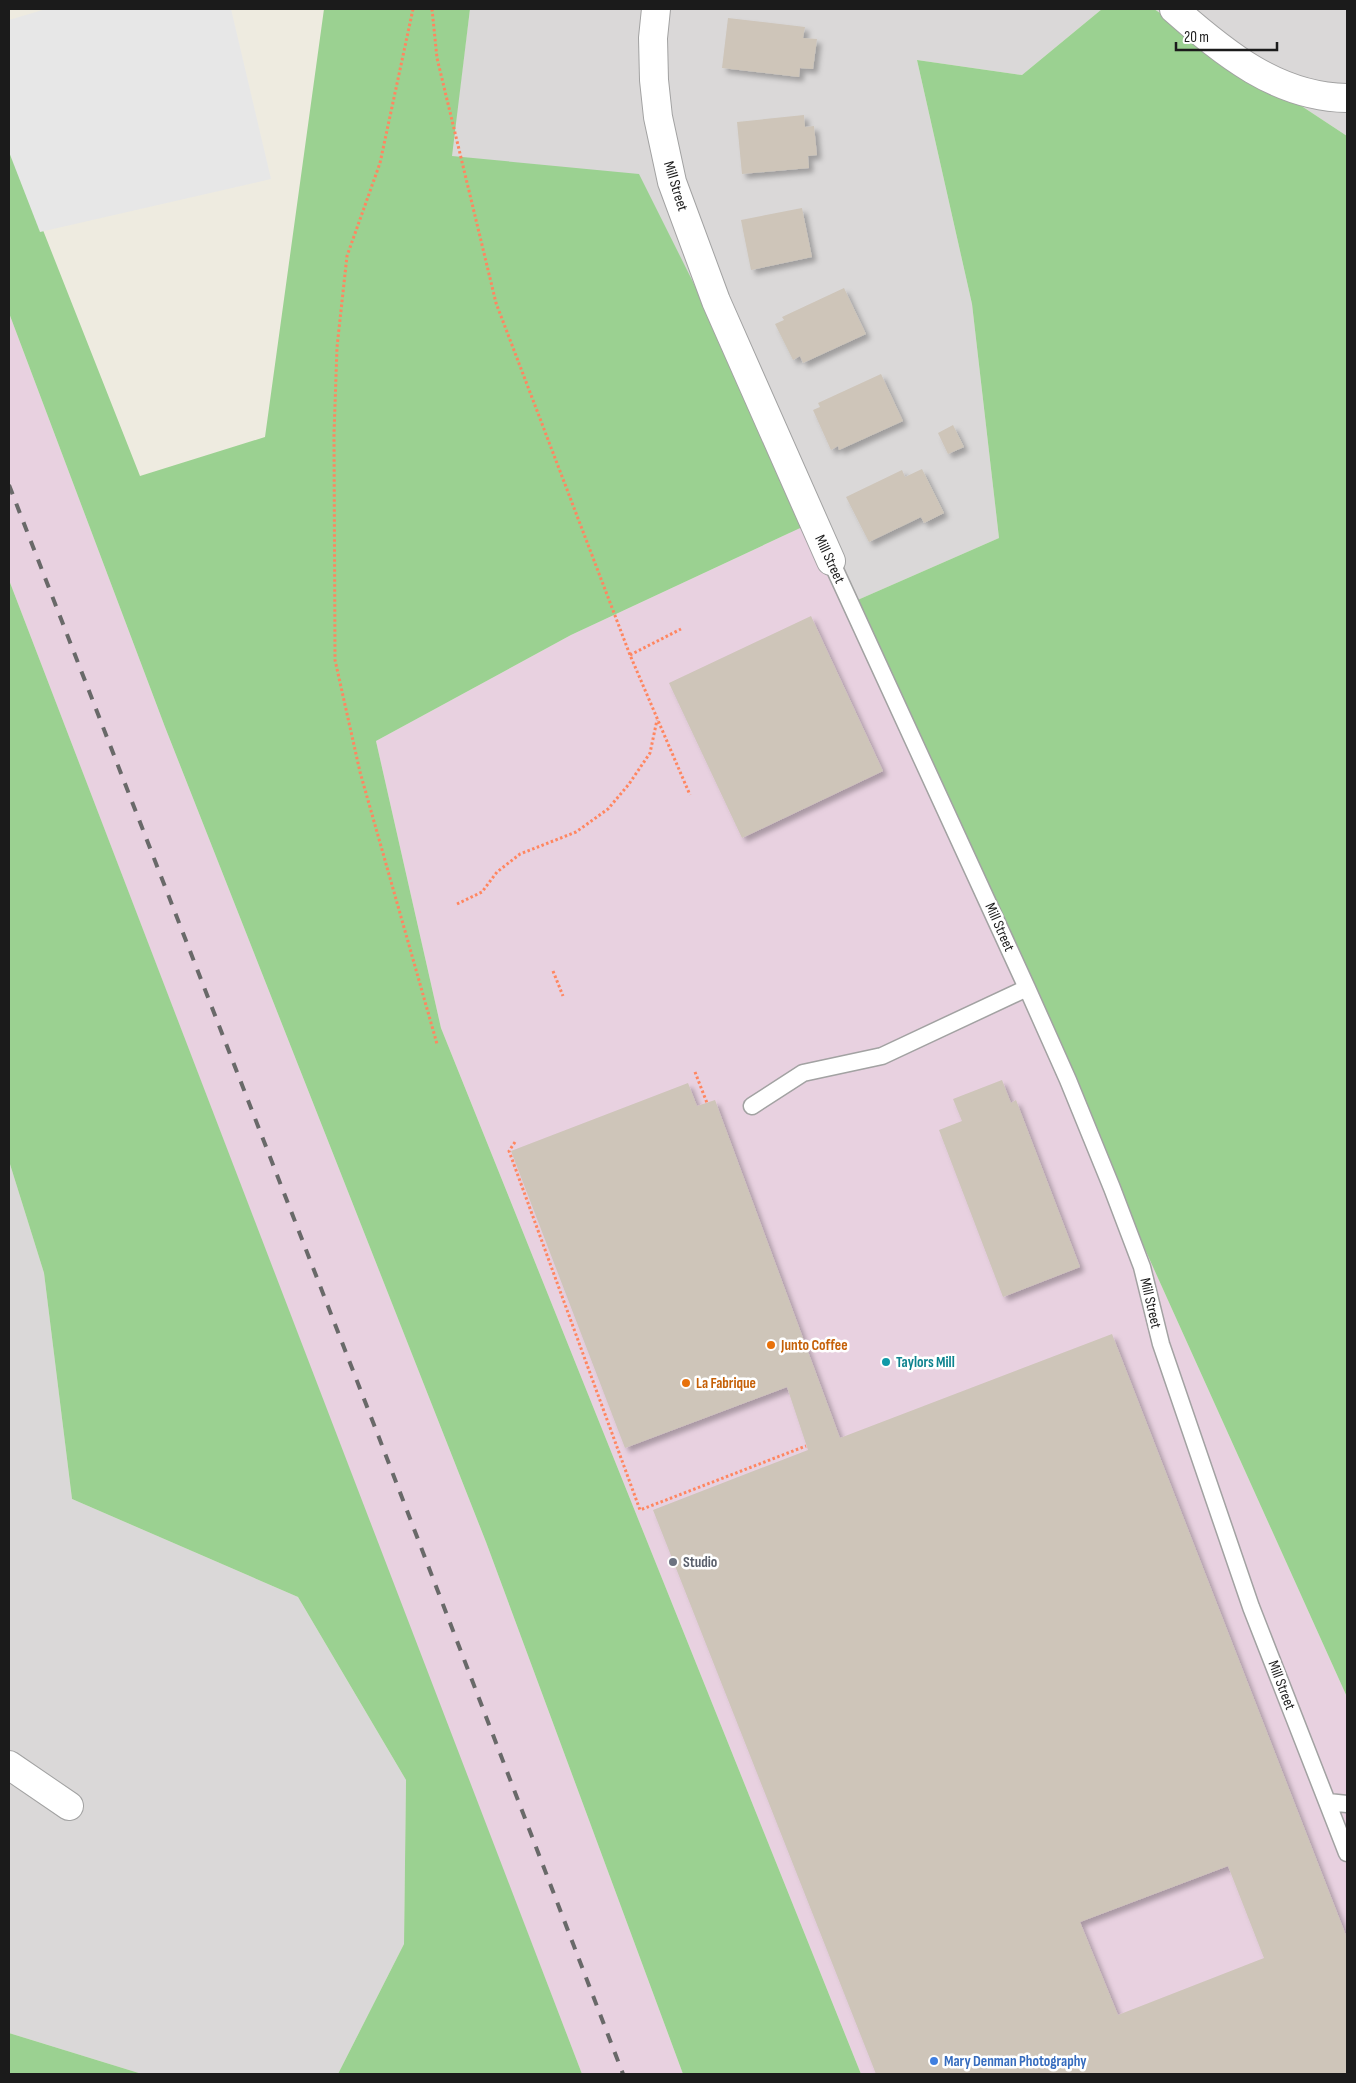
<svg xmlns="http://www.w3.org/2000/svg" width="1356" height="2083" viewBox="0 0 1356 2083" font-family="'Sofia Sans Condensed',sans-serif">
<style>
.residential{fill:#dad8d8}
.industrial{fill:#e8d1e0}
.forest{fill:#9bd191}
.parking{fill:#e7e7e7}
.building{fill:#cec5b9;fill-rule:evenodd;filter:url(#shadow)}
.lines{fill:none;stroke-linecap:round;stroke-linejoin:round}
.lane-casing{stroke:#a2a2a2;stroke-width:19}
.street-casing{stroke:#a2a2a2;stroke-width:30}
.path{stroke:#ff8660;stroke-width:3;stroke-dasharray:2.5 2.5;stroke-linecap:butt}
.lane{stroke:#fff;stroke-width:16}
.street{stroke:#fff;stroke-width:28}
.rail{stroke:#696969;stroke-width:4;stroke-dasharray:10 10;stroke-linecap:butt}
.food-dot{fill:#e8710a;stroke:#fff;stroke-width:2}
.culture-dot{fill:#0f9aa8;stroke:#fff;stroke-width:2}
.worship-dot{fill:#6b7280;stroke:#fff;stroke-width:2}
.shop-dot{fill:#3f7fe0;stroke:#fff;stroke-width:2}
.labels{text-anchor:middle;stroke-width:5;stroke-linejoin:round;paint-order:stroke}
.street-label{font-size:15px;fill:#1b1b1b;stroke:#fff}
.food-label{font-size:15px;font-weight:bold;fill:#c56008;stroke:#fff;text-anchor:start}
.culture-label{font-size:15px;font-weight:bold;fill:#0d838f;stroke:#fff;text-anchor:start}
.worship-label{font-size:15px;font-weight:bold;fill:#5b616d;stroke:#fff;text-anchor:start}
.shop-label{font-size:15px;font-weight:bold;fill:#366cbe;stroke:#fff;text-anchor:start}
</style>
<defs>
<filter id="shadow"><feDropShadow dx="4.5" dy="4.5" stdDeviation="2.5" flood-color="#0004"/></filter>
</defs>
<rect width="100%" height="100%" fill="#eeebe0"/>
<path class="residential" d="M470 9H1102L1022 75 917 60 972 304 999 538 853 602 451 156Z
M1154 9H1347V136Z
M9 1161 44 1273 72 1499 298 1597 406 1780 404 1944 338 2074H142L9 2033Z"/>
<path class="industrial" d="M9 313 165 727 486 1542 683 2074H582L467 1776 9 580Z
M813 522 853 602 1347 1697V2074H861L441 1028 376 741 571 635Z"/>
<path class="forest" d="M324 9H470L452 156 639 174 813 522 571 635 376 741 441 1028 861 2074H683L486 1542 165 727 9 313V144L140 476 265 437Z
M1102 9H1154L1347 136V1697L853 602 999 538 972 304 917 60 1022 75Z
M9 580 582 2074H338L404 1944 406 1780 298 1597 72 1499 44 1273 9 1161Z
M9 2033 142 2074H9Z"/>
<path class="parking" d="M46 9H231L271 179 40 232 9 152V20Z"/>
<path class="building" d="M728 18 805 27 803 38 817 39 813 69 800 68 799 77 722 68Z
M804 115 805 127 814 126 817 155 808 156 809 168 742 174 737 122Z
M802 208 812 257 751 270 741 220Z
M844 288 866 334 803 363 800 356 793 360 775 324 784 320 782 317Z
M881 374 903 421 839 450 838 446 831 450 813 410 820 407 818 403Z
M953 425 964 447 948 454 938 433Z
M922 469 944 513 924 523 921 517 869 542 846 497 902 470 905 477Z
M811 616 883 771 742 838 669 683Z
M1002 1080 1011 1103 1016 1100 1080 1267 1003 1297 939 1130 962 1121 953 1099Z
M688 1083 697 1106 715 1100 840 1438 1112 1334 1347 1938V2074H876L653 1510 808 1450 787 1387 625 1448 511 1151ZM1228 1866 1264 1958 1118 2015 1080 1922Z"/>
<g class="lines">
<g class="lane-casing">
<path id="lane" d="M831 561 1027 988 1068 1080 1112 1188 1142 1267 1161 1344 1251 1607 1347 1853
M752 1106 803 1073 882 1056 1027 988
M1328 1802 1347 1804"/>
</g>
<g class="street-casing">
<path id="street" d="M656 9 653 38 654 80 658 117 672 182 716 301 831 561
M1174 9C1224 53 1277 97 1347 98
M9 1765 69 1806"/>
</g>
<path class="path" d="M413 9 380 163 347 256 337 347 334 434 335 660 360 772 437 1044
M432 9 437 58 496 303 630 655 690 795
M630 655 681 629
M457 904 482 892 497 872 520 854 576 832 608 809 629 784 650 753 657 720
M553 971 563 996
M695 1072 707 1103
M515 1142 509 1151 640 1510 806 1446"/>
<use href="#lane" class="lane"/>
<use href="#street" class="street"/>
<path class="rail" d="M9 485 378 1435 623 2074"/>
</g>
<g class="food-dot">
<circle cx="771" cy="1345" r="5"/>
<circle cx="686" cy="1383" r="5"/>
</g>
<circle class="culture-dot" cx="886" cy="1362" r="5"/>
<circle class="worship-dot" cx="673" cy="1562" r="5"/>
<circle class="shop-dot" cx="934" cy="2061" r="5"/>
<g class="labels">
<g class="street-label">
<text transform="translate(676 186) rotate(73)" y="5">Mill Street</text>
<text transform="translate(830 559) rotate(65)" y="5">Mill Street</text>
<text transform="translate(1000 927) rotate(66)" y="5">Mill Street</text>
<text transform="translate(1151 1303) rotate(77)" y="5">Mill Street</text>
<text transform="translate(1282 1685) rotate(69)" y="5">Mill Street</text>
</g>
<g class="food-label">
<text x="781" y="1350">Junto Coffee</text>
<text x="696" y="1388">La Fabrique</text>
</g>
<g class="culture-label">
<text x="896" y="1367">Taylors Mill</text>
</g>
<g class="worship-label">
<text x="683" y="1567">Studio</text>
</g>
<g class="shop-label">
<text x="944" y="2066">Mary Denman Photography</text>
</g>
</g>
<rect width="1356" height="2083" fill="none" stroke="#1b1b1b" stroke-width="20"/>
<path d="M1176 42v8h101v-8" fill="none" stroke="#1b1b1b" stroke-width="2.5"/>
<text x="1184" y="42" font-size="15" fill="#1b1b1b" stroke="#ffffff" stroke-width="4" paint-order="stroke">20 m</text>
</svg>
